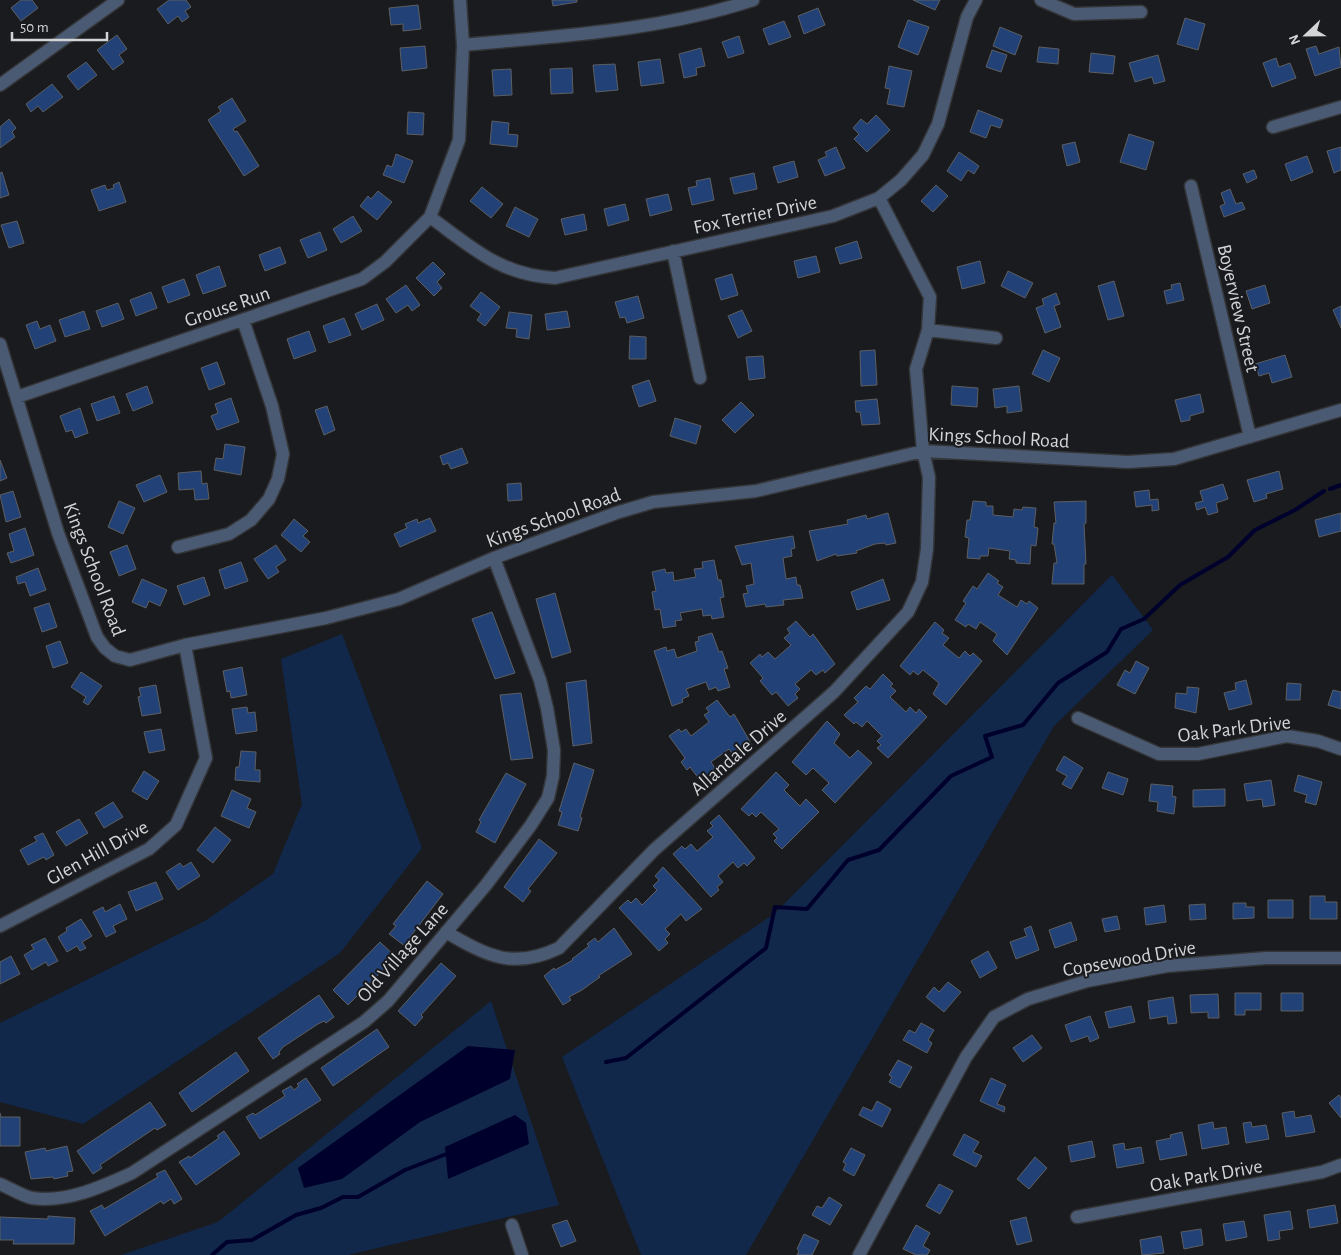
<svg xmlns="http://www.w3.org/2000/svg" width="1341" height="1255" viewBox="0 0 1341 1255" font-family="'Alegreya Sans',sans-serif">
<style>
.green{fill:#12284b}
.water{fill:#00002d}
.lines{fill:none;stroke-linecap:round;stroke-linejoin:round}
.stream{stroke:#00002d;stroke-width:4}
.building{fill:#224277;stroke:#5c5e61}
.minor-casing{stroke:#343538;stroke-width:15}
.minor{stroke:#4b5a73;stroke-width:12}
.labels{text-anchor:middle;stroke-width:4;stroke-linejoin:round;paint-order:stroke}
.street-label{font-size:20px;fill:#d3d4d6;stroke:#1a1b1e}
</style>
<rect width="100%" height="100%" fill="#1a1b1e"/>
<path class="green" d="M1112 575 1153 630 1054 726 746 1255H641L562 1057 774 914Z
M342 634 422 848 340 953 83 1124 0 1102V1023L205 921 273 874 302 804 281 659Z
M491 1001 559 1205 348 1255H121L218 1222Z"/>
<path class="water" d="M468 1046 515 1050 510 1079 420 1122 342 1179 304 1188 298 1168Z
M515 1115 526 1123 529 1144 448 1179 445 1147Z"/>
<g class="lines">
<path class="stream" d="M1330 489 1341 485
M606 1062 626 1058 766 948 775 907 807 909 848 860 879 850 951 776 992 757 985 736 1023 725 1058 683 1107 652 1121 629 1144 619 1180 585 1228 557 1255 530 1295 510 1324 491
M212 1255 227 1242 252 1240 296 1215 321 1208 343 1197H358L405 1170 449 1153"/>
</g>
<path class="building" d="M21 0H32L38 8 21 21 11 8Z
M169 0H186L191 7 185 11 189 17 182 22 178 16 168 24 157 9Z
M552 0H577V2L553 6Z
M913 0H940L935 10Z
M418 5 421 29 403 31V24L391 25 389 8Z
M818 8 825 25 804 34 798 16Z
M1185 18 1205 24 1198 50 1177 44Z
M908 20 929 27 918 55 898 47Z
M784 21 791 37 769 45 763 29Z
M1000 27 1022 36 1015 55 993 46Z
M117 35 127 49 119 55 124 62 113 70 97 50Z
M739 36 744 53 728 58 722 42Z
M425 46 427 68 402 71 400 48Z
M1316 46 1319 54 1339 47 1341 67 1315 76 1306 49Z
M1039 47 1059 49 1058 64 1037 62Z
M701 48 705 66 696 68 697 75 684 78 679 54Z
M992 50 1007 55 1001 72 986 67Z
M1091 53 1115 56 1113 74 1089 72Z
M1158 55 1165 81 1154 84 1152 77 1135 82 1129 63Z
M1276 58 1279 67 1290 63 1296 78 1272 87 1263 63Z
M660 59 664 83 641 86 638 62Z
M86 62 97 75 78 90 67 76Z
M615 64 618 90 596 92 593 65Z
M889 66 912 71 904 107 887 104 890 89 885 88Z
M572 68 573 93 551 94 550 69Z
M511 69 512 95 494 96 492 70Z
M52 84 63 97 43 112 38 106 31 112 26 104Z
M232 98 246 121 233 129 235 132 237 131 259 166 244 176 208 120 221 111 218 107Z
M978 110 1003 120 1000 128 991 125 986 138 970 132Z
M408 112 424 113 423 135 407 134Z
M876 115 890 130 867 152 854 139 859 134 853 128 861 119 867 124Z
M9 119 16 128 12 132 15 137 0 148V127Z
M492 121 509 123 508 134 518 135 517 147 490 144Z
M1129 134 1154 142 1146 170 1120 162Z
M1075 142 1080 162 1067 166 1062 145Z
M836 147 845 168 825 176 818 160 827 156 825 152Z
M1341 147V170L1334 173 1327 151Z
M959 152 979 166 974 174 968 170 961 181 947 171Z
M396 154 413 161 404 183 383 175 387 165 392 167Z
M1307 156 1313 172 1291 181 1285 164Z
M794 161 798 177 778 183 773 167Z
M1254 170 1257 178 1247 183 1243 174Z
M2 172 9 195 0 198V173Z
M754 173 757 189 734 194 730 178Z
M710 178 714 200 692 205 688 188 697 186 696 181Z
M119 182 126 202 99 211 91 190 105 185 107 190 114 188 113 185Z
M936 185 948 196 933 212 921 201Z
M482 187 503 204 491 218 470 201Z
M1230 189 1236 204 1242 202 1245 209 1224 217 1220 206 1225 204 1221 193Z
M378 191 392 202 377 220 360 206 368 196 371 199Z
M668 194 672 210 650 216 646 199Z
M625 204 629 220 608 226 604 209Z
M515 207 538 219 529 237 506 226Z
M584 214 587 230 565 235 561 219Z
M353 216 362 231 341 243 333 229Z
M17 221 24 243 9 248 1 225Z
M320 232 327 250 308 258 300 240Z
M857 241 862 258 840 264 835 248Z
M280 247 286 263 265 271 259 255Z
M816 256 820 272 798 278 794 261Z
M980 261 985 283 962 289 957 267Z
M433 262 445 274 437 282 442 288 434 296 416 278Z
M219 266 226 286 203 294 196 275Z
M1008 271 1033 283 1025 298 1001 286Z
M732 274 738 295 721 300 715 279Z
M184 279 190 295 168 303 162 287Z
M1114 281 1124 316 1108 320 1098 286Z
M1180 283 1184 300 1167 304 1164 291 1172 289 1171 285Z
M406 285 420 305 412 311 408 305 396 313 386 299Z
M1265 285 1270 303 1252 309 1246 291Z
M151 292 157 308 136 316 130 300Z
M481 292 500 307 485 326 477 320 481 314 470 306Z
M1056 293 1060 304 1054 306 1061 327 1045 333 1036 308 1044 305 1042 299Z
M638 296 644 318 627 323 625 317 620 318 615 302Z
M118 303 124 319 102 327 96 311Z
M377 304 384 320 362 330 355 314Z
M1341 306V328L1333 310Z
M742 310 752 331 738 338 728 316Z
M84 311 90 329 65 337 59 320Z
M567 311 570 327 547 330 545 314Z
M509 312 532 315 529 339 516 337 517 329 506 328Z
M344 318 351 335 329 343 323 326Z
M37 321 40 329 50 325 56 341 35 349 26 325Z
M309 331 316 351 294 359 287 339Z
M630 336 646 337V359H629Z
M875 350 877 385 861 386 860 351Z
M1043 350 1060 358 1049 382 1032 374Z
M1285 355 1292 377 1272 383 1269 373 1259 376 1255 364Z
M763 356 765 378 749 380 746 357Z
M217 362 225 384 209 390 201 368Z
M649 380 656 401 639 407 632 386Z
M147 386 153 403 133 411 126 394Z
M952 386 978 388 977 407 951 405Z
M1019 386 1022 411 1007 413V406L995 408 993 389Z
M1200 394 1204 412 1190 416V420L1181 422 1175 400Z
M114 396 120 413 97 421 91 404Z
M231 398 239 422 217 430 211 416 218 413 215 404Z
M877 399 880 424 862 425 860 412H856L855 401Z
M741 402 754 415 735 433 722 420Z
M327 406 335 430 324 435 315 410Z
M80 408 88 433 75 438 72 430 66 432 60 416Z
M675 418 701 426 696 444 670 436Z
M225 444 245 447 241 475 214 470 216 458 223 459Z
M462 448 468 463 451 469 448 463 443 465 440 456Z
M0 460 7 478 0 481Z
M201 471 202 484 207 483 209 499 195 500 194 489 179 490 178 473Z
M1279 471 1283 489 1266 494 1267 498 1254 502 1247 480Z
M160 475 167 492 144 502 136 485Z
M521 483 522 500 508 501 507 484Z
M1223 484 1228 499 1216 503 1218 512 1208 515 1205 507 1197 510 1195 503 1203 501 1200 491Z
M1149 490 1150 500 1158 499 1159 510 1152 511V505L1136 507 1134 492Z
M13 491 21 517 6 522 0 495Z
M119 501 135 508 123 534 108 527Z
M973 501 986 502V506H993V515L1013 517 1014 509 1022 510 1023 507 1036 508 1034 527 1038 528 1036 546 1031 545 1030 564 1016 563V560L1009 559 1010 551 989 548 988 556H980V559L967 558 969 538 965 537 967 520H970Z
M1086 501V523L1084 524 1086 564H1084V584H1052L1054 563H1057L1054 544H1052L1054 523H1056L1054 502Z
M888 513 896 543 886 545 885 543 875 544 856 551 857 553 837 556 836 554 817 561 809 531 848 524 847 520 866 515 867 519Z
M1341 513V531L1319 537 1315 520Z
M430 518 436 531 400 547 394 534 407 528 405 524 417 519 418 523Z
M294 519 308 531 303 536 310 542 301 552 281 535Z
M25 528 34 555 11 563 7 553 14 551 9 534Z
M793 536 795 548 791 549 792 556 783 558 786 579 796 577 797 585H800L803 598 783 600 784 605 766 607 765 604 746 607 743 594 748 593 746 586 754 584 751 563 742 565 735 546Z
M127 545 136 569 119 576 110 552Z
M276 545 286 560 276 567 279 572 268 579 254 559Z
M714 560 718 580H721L724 597 720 598 724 617 712 619 711 615 703 616 702 609 680 613 682 620 675 621 676 626 663 628 660 609 655 610 652 592 656 591 652 572 665 569 666 573 673 572 674 581 696 577 694 569 703 568 702 562Z
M241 562 248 581 225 589 219 570Z
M38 568 46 590 30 596 25 582 18 584 16 577Z
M988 573 999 581 997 583 1003 587 998 595 1017 607 1021 600 1027 604 1029 601 1038 608 1007 655 993 641 997 634 980 622 976 629 968 624 966 627 955 620 966 603 963 601 973 586 977 589Z
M204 577 210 595 184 605 177 586Z
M142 579 167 590 160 606 149 601 146 608 132 602Z
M883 579 890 600 857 610 851 592Z
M555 593 571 652 552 658 536 599Z
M49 603 57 627 42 632 34 608Z
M492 612 515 673 495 679 472 619Z
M796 621 810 637 813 634 835 664 825 673 823 670 816 675 811 670 795 684 800 689 795 694 798 698 788 706 776 692 772 695 760 681 763 678 750 663 760 654 762 657 768 652 775 659 791 645 784 638 790 633 787 629Z
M935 622 944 630 942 633 949 638 943 645 959 658 965 651 970 656 973 653 982 661 946 705 933 694 939 683 923 670 918 675 913 671 910 675 900 666Z
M712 633 719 652 722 651 728 668 724 669 730 687 718 691 716 687 709 690 706 682 686 689 689 696 682 699 683 702 672 706 654 651 666 647 667 651 674 649 677 658 697 651 695 642 699 641 698 637Z
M60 641 68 663 53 668 46 646Z
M1136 661 1149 668 1135 694 1117 685 1125 670 1130 673Z
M242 667 247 695 231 698 230 691 227 692 223 671Z
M81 672 102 686 88 705 83 702 86 697 71 687Z
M883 674 893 684 890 686 896 691 890 697 906 712 910 707 916 713 919 709 927 717 888 758 877 748 881 745 877 741 882 736 867 721 862 727 856 722 854 724 844 715 858 702 854 698 866 686 870 689Z
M586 680 592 743 573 746 566 683Z
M1246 680 1252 704 1229 710 1224 693 1236 690 1235 683Z
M1287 683 1301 684 1300 700H1286Z
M156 685 161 713 142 716 138 697 141 696 139 688Z
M1187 687 1199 688 1196 713 1175 708 1176 693 1187 694Z
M1333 690 1341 692V709L1328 705Z
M521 693 533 758 511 760 500 695Z
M717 700 730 717 734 714 752 745 741 754 739 751 733 755 729 749 711 762 715 768 710 772 712 776 702 783 690 767 687 770 681 762 685 758 669 736 679 729 681 732 686 729 691 736 709 722 704 715 709 712 706 708Z
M247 707 248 713 255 712 257 731 236 734 232 709Z
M827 721 840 734 834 743 850 758 858 750 872 763 835 803 822 790 829 783 813 768 806 775 792 762Z
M161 729 165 750 149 753 144 732Z
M241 751 256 752 255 770H260V782L235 780 236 767H239Z
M1064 756 1083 768 1071 789 1062 784 1067 776 1056 770Z
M574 763 594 770 580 817 582 818 578 831 558 825 562 812 559 811Z
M144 771 159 781 147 800 132 791Z
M776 772 789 785 784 790 800 806 806 799 819 812 782 849 774 841 777 838 773 834 779 829 761 812 756 817 752 813 749 816 741 809Z
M1108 772 1128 779 1123 795 1102 788Z
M506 773 526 784 495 843 476 832 481 822 479 820Z
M1298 775 1322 782 1316 805 1305 802 1307 795 1294 791Z
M1271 780 1275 805 1263 807 1262 799 1247 801 1244 784Z
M1151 784 1173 786 1172 796 1176 797 1174 814 1157 811 1158 802 1149 801Z
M1225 789V806L1193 807V790Z
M232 790 251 799 247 808 256 812 249 828 221 816Z
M113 802 123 817 104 828 95 813Z
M719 815 755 858 747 866 744 863 738 868 733 862 718 876 723 882 717 887 719 890 711 897 673 854 682 846 685 849 691 844 697 851 713 837 707 831 713 826 710 823Z
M79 819 88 833 66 846 56 832Z
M215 827 231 840 213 863 197 850Z
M43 833 54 855 46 860 44 857 28 865 20 850 37 841 34 837Z
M539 839 557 853 528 889 531 891 523 902 504 887Z
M191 862 200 876 178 890 166 872 180 863 183 867Z
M663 867 702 909 686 921 681 914 665 929 670 934 665 939 668 943 659 951 619 908 628 900 631 903 636 898 642 905 657 890 653 886 659 880 655 876Z
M427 881 443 894 410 937 413 939 406 947 389 934 396 926 393 924Z
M156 882 163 899 136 911 128 892Z
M1310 896H1325V902H1337V919H1310Z
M1268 900H1293V918H1268Z
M1233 903H1246V907H1254V918L1233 919Z
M120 904 127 919 113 926 116 932 106 937 93 912 103 907 105 912Z
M1205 904 1206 919 1190 920 1189 905Z
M1164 905 1166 922 1146 925 1144 908Z
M1117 916 1120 929 1105 932 1102 919Z
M81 919 92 936 82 942 86 948 80 951 77 946 67 952 58 937 67 931 66 928Z
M1071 922 1077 940 1055 948 1049 930Z
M1031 926 1039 950 1016 959 1010 942 1027 936 1024 929Z
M614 928 632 954 598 976 600 977 582 990 569 997 571 1000 563 1005 544 976 554 968 555 970 573 960 572 959 589 946 587 944 595 938 598 942Z
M45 938 58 961 48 966 46 962 32 970 24 955 34 949 31 945Z
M380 942 396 957 348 1005 333 990Z
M988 951 997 968 980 978 971 961Z
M11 956 20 974 0 984V962Z
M441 963 456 976 421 1015 423 1017 415 1026 398 1011Z
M948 982 961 992 944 1012 926 997 934 987 939 992Z
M1235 993H1261V1010H1245V1015H1235Z
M1281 993H1303V1011H1281Z
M1218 994 1219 1018H1208V1012L1191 1013 1190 995Z
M319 995 334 1017 326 1023 324 1021 318 1024 283 1047 279 1052 280 1054 273 1059 258 1038Z
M1173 997 1177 1023 1168 1024 1167 1016 1150 1019 1148 1001Z
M1131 1006 1135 1022 1109 1028 1105 1012Z
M1090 1016 1099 1038 1090 1042 1088 1036 1071 1042 1065 1025Z
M921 1023 934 1030 928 1040 932 1043 927 1053 903 1040 909 1030 915 1033Z
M377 1029 389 1047 333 1086 321 1068Z
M1032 1035 1042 1048 1023 1062 1013 1048Z
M236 1052 249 1071 192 1112 179 1093Z
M898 1060 912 1067 900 1088 889 1082 892 1077 889 1075Z
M306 1078 321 1100 260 1139 246 1117 253 1113 255 1115 285 1096 282 1091 291 1086 294 1090 299 1086 297 1084Z
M991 1078 1006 1085 997 1104 1005 1107 1004 1112 980 1101Z
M1339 1095 1341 1098V1118L1329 1103Z
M877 1101 891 1109 882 1127 859 1115 863 1107 872 1111Z
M150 1102 166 1125 157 1130 155 1128 100 1165 102 1168 93 1174 77 1151Z
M1294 1111 1295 1118 1311 1115 1315 1132 1286 1137 1282 1113Z
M0 1113 1 1117H20V1146H0Z
M1213 1122 1214 1129 1226 1127 1229 1144 1202 1149 1198 1125Z
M1251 1122 1252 1127 1266 1125 1269 1139 1246 1143 1243 1123Z
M224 1131 240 1154 196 1185 179 1162 189 1156 190 1158 219 1138 217 1136Z
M1182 1132 1187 1155 1160 1160 1156 1141 1171 1138 1170 1135Z
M964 1134 979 1142 973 1152 982 1156 976 1167 953 1155Z
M1092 1141 1095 1157 1071 1162 1068 1146Z
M1124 1143 1125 1150 1141 1147 1144 1163 1117 1168 1113 1145Z
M67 1146 73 1171 67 1172 68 1176 54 1179 53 1177 31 1179 25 1152 45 1148 46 1151Z
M851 1148 865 1155 854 1176 843 1170 846 1164 843 1162Z
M1035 1157 1047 1168 1029 1189 1017 1179Z
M165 1170 182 1199 174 1204 171 1199 163 1204 161 1201 105 1236 90 1211 102 1205 104 1209 158 1177 156 1174Z
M939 1184 953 1191 940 1214 926 1206Z
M829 1197 842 1205 830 1225 812 1215 817 1206 822 1208Z
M1335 1205 1338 1223 1310 1228 1307 1210Z
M1290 1211 1293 1229 1279 1231 1280 1239 1268 1241 1264 1215Z
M48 1216 75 1218 74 1244H13L14 1240H0V1217L48 1219Z
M1026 1217 1032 1241 1017 1245 1010 1221Z
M567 1220 576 1241 561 1247 552 1225Z
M1244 1221 1247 1237 1226 1241 1223 1224Z
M916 1225 930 1233 923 1246 930 1250 927 1255H916L903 1249Z
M1201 1229 1203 1245 1184 1249 1181 1232Z
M804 1234 819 1241 812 1255H797L799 1251 797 1249Z
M1161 1236 1164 1253 1142 1255 1140 1240Z"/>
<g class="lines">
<g class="minor-casing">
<path id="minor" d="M1041 0 1074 14 1141 12
M463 45C560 36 659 31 753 0
M0 85 118 0
M1273 127 1341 107
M1191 186 1250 437
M430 217C473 248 500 275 555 278L833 216 879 198 901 180 923 155 938 124 967 17 976 0
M673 251 700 378
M928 330 996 338
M0 344 58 533 97 637 105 648 115 656 130 660 185 645 326 618 399 599 494 558 616 513 653 502 756 491 923 451 1128 462 1174 459 1341 410
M17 397 362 279 385 262 430 217 459 140 463 45 460 0
M178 547 229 534 251 520 269 499 278 479 283 454 272 406 243 320
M1078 718 1159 754H1198L1287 736 1318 741 1341 749
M0 926 149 849 176 825 206 758 185 645
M446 932C487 956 513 970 559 948L654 850 834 692 908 612 922 582 927 549 929 477 923 451 916 369 928 330 930 297 879 198
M0 1184C10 1188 22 1196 32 1198 67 1203 101 1187 132 1173L364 1022 388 1001 486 885 531 825 548 798 553 776 554 750 547 708 540 680 494 558
M1077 1217 1322 1172 1341 1165
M512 1225 522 1255
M859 1255 966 1057 994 1017 1028 999 1087 981 1167 966 1266 958H1341"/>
</g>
<use href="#minor" class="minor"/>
</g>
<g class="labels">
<g class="street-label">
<text transform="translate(755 214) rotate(-12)" y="7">Fox Terrier Drive</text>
<text transform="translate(227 306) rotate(-19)" y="7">Grouse Run</text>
<text transform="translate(1239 308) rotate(77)" y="7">Boyerview Street</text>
<text transform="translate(999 437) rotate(3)" y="7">Kings School Road</text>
<text transform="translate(553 517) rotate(-20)" y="7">Kings School Road</text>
<text transform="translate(95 569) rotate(69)" y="7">Kings School Road</text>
<text transform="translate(1234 728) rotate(-7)" y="7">Oak Park Drive</text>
<text transform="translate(738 752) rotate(-41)" y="7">Allandale Drive</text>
<text transform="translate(97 852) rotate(-29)" y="7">Glen Hill Drive</text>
<text transform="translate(402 952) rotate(-48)" y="7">Old Village Lane</text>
<text transform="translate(1129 958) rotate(-10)" y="7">Copsewood Drive</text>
<text transform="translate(1206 1175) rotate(-10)" y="7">Oak Park Drive</text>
</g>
</g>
<g transform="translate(1306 35) rotate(248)" stroke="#1a1b1e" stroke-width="4" paint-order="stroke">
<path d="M0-4L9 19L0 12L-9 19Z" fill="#d3d4d6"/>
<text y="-8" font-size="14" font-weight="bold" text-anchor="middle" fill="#d3d4d6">N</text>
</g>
<path d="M12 32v8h95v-8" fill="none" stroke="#d3d4d6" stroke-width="2.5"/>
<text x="20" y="32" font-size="15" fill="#d3d4d6" stroke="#1a1b1e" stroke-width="4" paint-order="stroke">50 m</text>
</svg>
